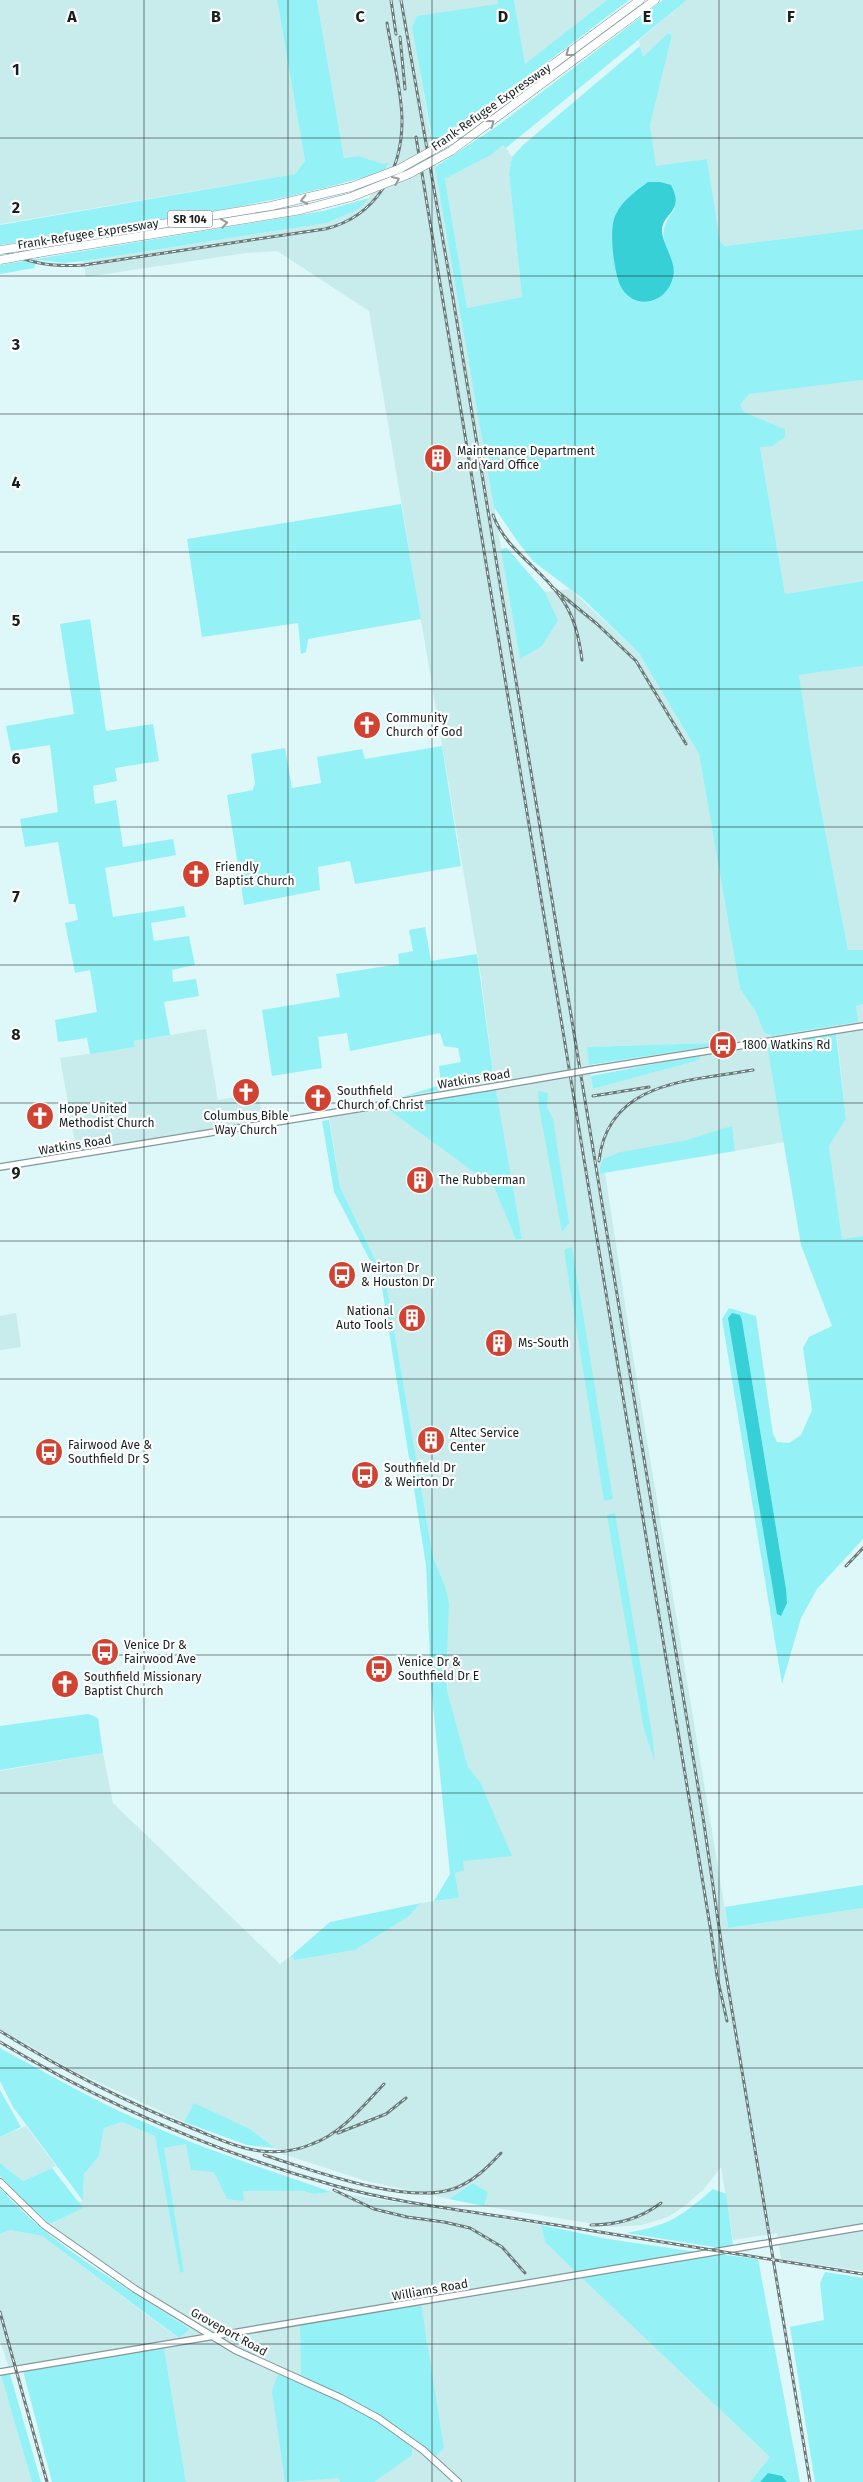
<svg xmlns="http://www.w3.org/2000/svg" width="863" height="2482" viewBox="0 0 863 2482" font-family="'Fira Sans',sans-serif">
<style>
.built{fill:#c8ebec}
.green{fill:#94f2f6;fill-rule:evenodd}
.water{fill:#36d0d6}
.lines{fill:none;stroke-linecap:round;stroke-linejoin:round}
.secondary-casing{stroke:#809899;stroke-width:8}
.primary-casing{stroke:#809899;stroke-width:8}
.highway-casing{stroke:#809899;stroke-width:9}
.secondary{stroke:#fff;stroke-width:5.5}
.primary{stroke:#fff;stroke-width:6}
.highway{stroke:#fff;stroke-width:8}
.rail-casing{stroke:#6a7a7a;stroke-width:3}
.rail{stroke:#fefefe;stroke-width:1;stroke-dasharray:4;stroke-linecap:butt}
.secondary-bridge-casing{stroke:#809899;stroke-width:8;stroke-linecap:butt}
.highway-bridge-casing{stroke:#809899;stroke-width:9;stroke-linecap:butt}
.secondary-bridge{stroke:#fff;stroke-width:5.5}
.highway-bridge{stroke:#fff;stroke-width:8}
.oneway{stroke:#979b9b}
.grid{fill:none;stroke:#172020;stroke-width:1;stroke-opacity:0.55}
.labels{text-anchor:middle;stroke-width:4.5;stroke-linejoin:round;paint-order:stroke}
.shield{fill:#fefefe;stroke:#5c6363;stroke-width:1}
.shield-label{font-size:11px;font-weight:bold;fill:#172020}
.street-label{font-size:12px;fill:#172020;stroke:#fefefe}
.poi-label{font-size:12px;fill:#172020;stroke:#fefefe;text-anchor:start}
.grid-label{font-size:16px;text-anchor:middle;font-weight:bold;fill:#172020;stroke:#fefefe;stroke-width:4.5;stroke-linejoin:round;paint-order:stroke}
</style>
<rect width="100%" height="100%" fill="#def7f8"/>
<path class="built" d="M0 0H277L305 161 295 174 0 224Z
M317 0H498V4L415 43 520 658 558 620 545 592 570 589 639 653 699 754 740 989 756 1012 762 1028 765 1033 773 1036 713 1046 710 1043 587 1047 593 1089 699 1060 701 1055 767 1045 784 1142 735 1151 732 1127 683 1141 603 1159 631 1344 728 1928 863 1908V2271L781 2259 777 2233 733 2240 721 2167 704 2189 686 2205 668 2217 642 2225 613 2227 484 2206 488 2192 473 2183 449 2199 366 2181 283 2154 250 2129 194 2104 184 2122 74 2071 0 2029V1771L103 1753 113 1803 280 1964 291 1956 295 1960 355 1950 408 1917 421 1903 459 1898 455 1873 463 1861 480 1782 468 1768 448 1694 445 1586 433 1557 386 1282 340 1187 329 1116 385 1107 494 1187 516 1240 522 1239 494 1081 481 976 369 311 277 251 246 253 86 277 83 261 327 223 359 209 369 198 388 163 384 164 358 156 344 158Z
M514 0H607L525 65Z
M687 0H863V229L725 246 719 242 707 159 656 167 650 125 672 35 668 33 643 58 639 40Z
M503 144 512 157 509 173 522 297 467 308 445 179 491 155Z
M863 380V581L785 594 760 446H773L785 437V429L744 412 740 405 748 394Z
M863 666V950H848L814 772 799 675Z
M863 1004V1236L842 1239 829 1146 846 1119 836 1026 857 1022 856 1006Z
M206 1029 218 1100 258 1093 263 1121 79 1152 76 1148 60 1058 129 1048 135 1047 134 1041Z
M16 1313 21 1347 0 1350V1316Z
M122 2122 155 2136 180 2273 184 2272 163 2148 186 2143 214 2172 242 2191H303L314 2194 332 2192 541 2225 545 2242 770 2457 750 2482H186L164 2347 23 2371 21 2364 9 2368 0 2340V2234L10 2230 42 2236 178 2338 190 2329 92 2264 43 2228 82 2208 78 2202 83 2201 84 2174 99 2156 104 2128Z
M26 2126 56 2166 23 2181 0 2163V2137Z
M0 2370 32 2482H0Z"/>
<path class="green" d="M277 0H317L344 158 358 156 384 164 389 162 384 171C260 210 128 224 0 245V225L295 174 305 161Z
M498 0H514L525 64 607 0H629L493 103 433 143 412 27 417 16 498 4Z
M663 0H687L506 148 503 145 491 155 445 179 467 308 522 297 509 173 512 157 523 145 640 46 643 57 668 33 672 35 650 125 656 166 707 159 720 242 725 246 863 229V380L749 394 740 405 744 412 785 429V437L773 446 760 447 785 594 863 581V666L799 675 814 772 848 950H863V1004L856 1006 858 1022 773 1036 765 1033 762 1028 756 1012 740 989 699 754 639 653 582 598 534 562 518 542 494 507 435 167 496 127ZM629 197 675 208C657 234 663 237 672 265Z
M369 198 359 209 327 223 83 261 65 263 37 260 34 268 0 274V265L282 218 323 211Z
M401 504 421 619 308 639 306 652 301 654 298 623 202 637 187 539Z
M507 548 545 592 558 620 542 646 520 659 501 549Z
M90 619 106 731 153 724 159 761 115 768 117 781 93 786 95 804 116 800 123 847 173 839 176 855 105 868 113 917 184 906 186 917 151 923 154 941 189 936 195 965 172 970 173 982 196 979 199 996 164 1002 170 1035 134 1041 135 1047 129 1048 90 1054 87 1038 58 1042 55 1020 97 1012 90 970 75 973 65 923 78 920 75 904H69L58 842 25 847 20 819 58 812 50 745 11 751 6 726 74 714 60 624Z
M442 746 461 866 355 884 350 861 318 867 320 890 244 905 227 795 253 790 255 783 251 754 285 748 292 788 321 783 317 757 362 749 365 759Z
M425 927 431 961 477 954 494 1081 401 1097 441 1085 439 1066 461 1062 458 1048 444 1046 440 1033 350 1051 347 1033 318 1037 322 1068 272 1076 262 1010 340 997 336 974 399 964 398 954 413 951 409 930Z
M836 1033 846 1119 829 1146 842 1239 863 1236V1539L817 1589 801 1618 782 1684 722 1319 729 1308 756 1316 773 1434 777 1442 789 1443 801 1435 812 1410 803 1348 809 1337 832 1326 801 1245 767 1045ZM740 1315 742 1320 786 1589Z
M710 1043 713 1046 589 1065 587 1047Z
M701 1055 699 1060 593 1089 591 1076Z
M496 1090 522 1239 516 1240 494 1187 385 1107Z
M538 1091 548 1093 547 1107 553 1119 569 1223 562 1232 539 1107Z
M329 1120 340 1187 386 1282 433 1557 445 1586 449 1604 446 1675 448 1694 468 1767 480 1782 512 1856 463 1861 464 1870 455 1873 459 1898 434 1901 450 1874 431 1685 426 1565 381 1281 334 1192 322 1121Z
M732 1126 735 1151 598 1174 603 1159 621 1152 683 1141Z
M572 1247 613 1499 604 1501 564 1250Z
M615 1513 652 1734 655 1762 644 1730 607 1515Z
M88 1714 98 1718 103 1753 0 1770V1726Z
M863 1885V1908L728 1928 725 1907Z
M421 1903 408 1917 355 1950 295 1960 291 1956 330 1922Z
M0 2048C46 2073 91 2099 139 2120 201 2148 267 2170 332 2192L314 2194 303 2191H243L244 2201 227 2199 214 2172 191 2170 186 2144 164 2148 184 2272 180 2273 155 2136 122 2122 104 2128 99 2156 84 2174 83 2201 13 2107 0 2081Z
M0 2090 21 2127 0 2137Z
M194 2103 250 2129 275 2148 247 2145 184 2122Z
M0 2163 23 2181 52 2168 83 2208 50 2224 22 2199 0 2176Z
M473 2183 488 2192 484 2206 449 2199Z
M0 2188C52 2247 125 2286 190 2329L179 2338 42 2236 10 2230 0 2234Z
M713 2189 726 2194 733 2245 720 2248 626 2233C670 2225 679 2218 713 2189Z
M541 2225 608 2239 697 2252 576 2272 545 2242Z
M718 2254 758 2259 800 2482H787L768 2473 760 2482H750L770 2457 582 2278Z
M825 2272 863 2278V2482H815L790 2327 824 2320 820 2283Z
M421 2304 444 2448 436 2456C395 2422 350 2398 301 2376L300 2324Z
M164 2347 186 2482H52L23 2371Z
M10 2374 41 2482H32L1 2375Z
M278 2374C324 2395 374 2413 412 2448V2455L374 2482H340L339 2478 285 2482 272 2391Z"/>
<path class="water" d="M648 182H660L671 185C686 213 660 213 662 233 664 247 677 263 673 277 667 304 633 312 620 285 614 271 608 228 616 214 623 200 636 191 648 182Z
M732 1313 740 1315 742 1320 786 1589 787 1603 781 1616 777 1614 728 1318Z
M768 2473 782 2476 787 2482H760Z"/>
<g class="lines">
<g class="secondary-casing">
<path id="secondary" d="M595 1069 863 1026
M0 1167 485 1088
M0 2372 863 2227"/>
</g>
<g class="primary-casing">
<path id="primary" d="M0 2182 44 2225 135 2289 235 2350 341 2398 378 2418 423 2450 458 2482"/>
</g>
<g class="highway-casing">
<path id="highway" d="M451 140 640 0
M451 151 655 0
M27 246 271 206 351 187
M38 253 301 210 351 197"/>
</g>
<use href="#secondary" class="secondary"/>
<use href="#primary" class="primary"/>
<use href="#highway" class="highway"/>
<g class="rail-casing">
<path id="rail" d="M391 0 396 34
M401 0 452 292 703 1817 724 1962 810 2482
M400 37 405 89
M416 137 711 1932 717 1976 727 2021
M0 248C27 264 53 267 84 265L325 229C376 217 403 170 402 118 401 87 392 54 387 23
M493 515C506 550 538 566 559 595 574 614 579 637 582 660
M552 587 597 624 636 661 686 744
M593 1096 649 1087
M599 1161C608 1080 691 1081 753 1070
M846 1566 863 1548
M0 2031C60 2068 123 2101 189 2127 212 2136 236 2148 260 2151 278 2153 296 2151 312 2144 342 2133 363 2106 384 2084
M0 2042C105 2105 218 2153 336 2186 401 2204 470 2211 537 2222 645 2239 754 2257 863 2274
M338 2133 386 2114 406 2098
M264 2155C312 2170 405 2205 453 2189 473 2182 487 2168 501 2153
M334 2190 374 2209 407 2217 444 2222 470 2228 502 2247 525 2273
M591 2225C618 2225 640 2219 661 2203
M0 2312 47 2482"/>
</g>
<use href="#rail" class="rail"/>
<g class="secondary-bridge-casing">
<path id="secondary-bridge" d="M485 1088 595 1069"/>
</g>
<g class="highway-bridge-casing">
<path id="highway-bridge" d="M351 187 399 169 451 140
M351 197 409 174 451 151
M0 250 27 246
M0 260 38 253"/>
</g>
<use href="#secondary-bridge" class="secondary-bridge"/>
<use href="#highway-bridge" class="highway-bridge"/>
</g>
<defs><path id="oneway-chevron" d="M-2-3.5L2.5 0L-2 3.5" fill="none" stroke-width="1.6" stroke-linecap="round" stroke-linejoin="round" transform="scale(1.25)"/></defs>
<g class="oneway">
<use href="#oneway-chevron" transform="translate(569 53) rotate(143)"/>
<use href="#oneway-chevron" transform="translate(491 123) rotate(-36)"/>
<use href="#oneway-chevron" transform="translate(396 180) rotate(-24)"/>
<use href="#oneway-chevron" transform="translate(304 200) rotate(168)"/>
<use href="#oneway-chevron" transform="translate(224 223) rotate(-10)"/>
</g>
<path class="grid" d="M144 0V2482M288 0V2482M432 0V2482M575 0V2482M719 0V2482M0 138H863M0 276H863M0 414H863M0 552H863M0 689H863M0 827H863M0 965H863M0 1103H863M0 1241H863M0 1379H863M0 1517H863M0 1655H863M0 1793H863M0 1930H863M0 2068H863M0 2206H863M0 2344H863"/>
<defs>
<g id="building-disc" transform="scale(1.4375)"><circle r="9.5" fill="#d04332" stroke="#fefefe"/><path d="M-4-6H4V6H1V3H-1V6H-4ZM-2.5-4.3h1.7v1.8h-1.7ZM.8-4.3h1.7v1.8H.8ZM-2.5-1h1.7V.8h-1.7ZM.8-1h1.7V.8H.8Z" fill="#fff"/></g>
<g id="church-disc" transform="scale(1.4375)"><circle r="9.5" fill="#d04332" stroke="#fefefe"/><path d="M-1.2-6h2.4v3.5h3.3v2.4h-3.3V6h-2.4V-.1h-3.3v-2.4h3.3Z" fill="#fff"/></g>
<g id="bus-disc" transform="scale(1.4375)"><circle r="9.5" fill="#d04332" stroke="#fefefe"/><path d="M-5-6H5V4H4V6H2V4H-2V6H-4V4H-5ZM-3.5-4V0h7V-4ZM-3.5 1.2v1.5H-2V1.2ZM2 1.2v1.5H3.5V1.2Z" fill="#fff"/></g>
</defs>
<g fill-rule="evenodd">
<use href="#building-disc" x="438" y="458"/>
<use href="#church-disc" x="367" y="725"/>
<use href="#church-disc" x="196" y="874"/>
<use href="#bus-disc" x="723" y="1045"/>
<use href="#church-disc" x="246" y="1092"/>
<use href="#church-disc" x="318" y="1098"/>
<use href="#church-disc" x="40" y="1116"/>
<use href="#building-disc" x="420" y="1180"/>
<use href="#bus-disc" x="342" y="1275"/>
<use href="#building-disc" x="412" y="1318"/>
<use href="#building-disc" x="499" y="1343"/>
<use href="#building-disc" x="431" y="1440"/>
<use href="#bus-disc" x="49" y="1452"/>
<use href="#bus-disc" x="365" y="1475"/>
<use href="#bus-disc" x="105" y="1652"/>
<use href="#bus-disc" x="379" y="1669"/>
<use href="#church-disc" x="65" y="1684"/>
</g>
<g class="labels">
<rect class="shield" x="167.5" y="210.5" width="45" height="17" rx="4"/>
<g class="shield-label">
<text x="190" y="223">SR 104</text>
</g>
<g class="street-label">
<text transform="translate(491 107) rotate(-35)" y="4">Frank-Refugee Expressway</text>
<text transform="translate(88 234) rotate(-9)" y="4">Frank-Refugee Expressway</text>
<text transform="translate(474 1079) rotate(-9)" y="4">Watkins Road</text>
<text transform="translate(75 1145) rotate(-9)" y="4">Watkins Road</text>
<text transform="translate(430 2290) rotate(-10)" y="4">Williams Road</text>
<text transform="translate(229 2332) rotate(29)" y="4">Groveport Road</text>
</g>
<g class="poi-label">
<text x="457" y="455">Maintenance Department<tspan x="457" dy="14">and Yard Office</tspan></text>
<text x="386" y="722">Community<tspan x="386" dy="14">Church of God</tspan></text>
<text x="215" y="871">Friendly<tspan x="215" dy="14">Baptist Church</tspan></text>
<text x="742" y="1049">1800 Watkins Rd</text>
<text x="337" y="1095">Southfield<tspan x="337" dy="14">Church of Christ</tspan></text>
<text x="59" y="1113">Hope United<tspan x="59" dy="14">Methodist Church</tspan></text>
<text x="246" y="1120" text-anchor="middle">Columbus Bible<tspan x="246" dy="14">Way Church</tspan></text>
<text x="439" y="1184">The Rubberman</text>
<text x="361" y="1272">Weirton Dr<tspan x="361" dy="14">&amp; Houston Dr</tspan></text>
<text x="393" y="1315" text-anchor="end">National<tspan x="393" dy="14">Auto Tools</tspan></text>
<text x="518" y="1347">Ms-South</text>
<text x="450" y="1437">Altec Service<tspan x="450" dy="14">Center</tspan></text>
<text x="68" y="1449">Fairwood Ave &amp;<tspan x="68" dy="14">Southfield Dr S</tspan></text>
<text x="384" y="1472">Southfield Dr<tspan x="384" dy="14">&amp; Weirton Dr</tspan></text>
<text x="124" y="1649">Venice Dr &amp;<tspan x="124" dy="14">Fairwood Ave</tspan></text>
<text x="398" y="1666">Venice Dr &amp;<tspan x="398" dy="14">Southfield Dr E</tspan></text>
<text x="84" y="1681">Southfield Missionary<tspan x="84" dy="14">Baptist Church</tspan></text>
</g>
</g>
<g class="grid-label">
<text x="72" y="22">A</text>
<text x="216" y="22">B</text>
<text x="360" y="22">C</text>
<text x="503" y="22">D</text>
<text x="647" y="22">E</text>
<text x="791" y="22">F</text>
<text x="16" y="75">1</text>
<text x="16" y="213">2</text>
<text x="16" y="350">3</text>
<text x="16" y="488">4</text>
<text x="16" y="626">5</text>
<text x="16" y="764">6</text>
<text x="16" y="902">7</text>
<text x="16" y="1040">8</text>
<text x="16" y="1178">9</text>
</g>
</svg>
